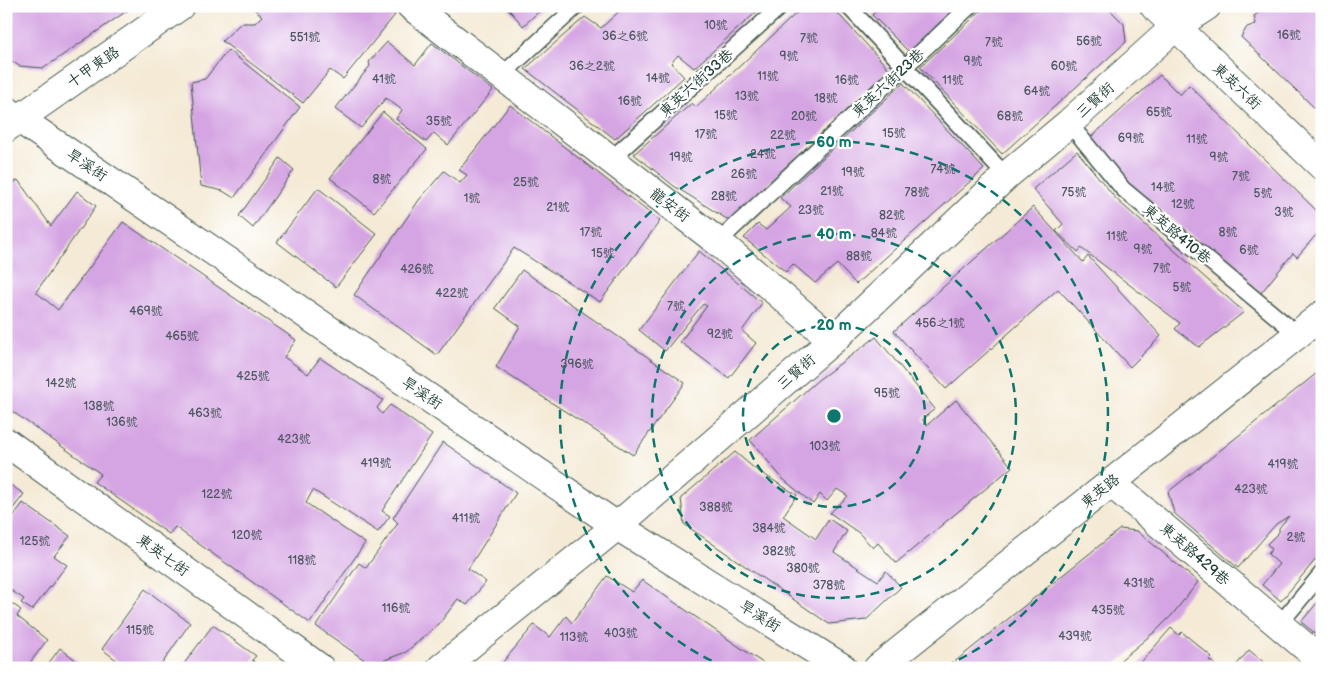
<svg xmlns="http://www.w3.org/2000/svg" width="1328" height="674" viewBox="0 0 1328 674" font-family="'Balsamiq Sans','LXGW WenKai TC',sans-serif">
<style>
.building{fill:#d5a5e3}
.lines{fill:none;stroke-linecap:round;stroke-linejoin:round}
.lane-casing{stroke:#3f574c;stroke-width:18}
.street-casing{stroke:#3f574c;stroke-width:30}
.lane{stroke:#fff;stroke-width:15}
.street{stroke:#fff;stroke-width:28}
.ring{fill:none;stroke:#0f766e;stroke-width:2.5;stroke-dasharray:9 6}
.labels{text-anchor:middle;stroke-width:4.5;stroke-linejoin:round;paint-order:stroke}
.number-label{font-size:12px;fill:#4c5760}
.street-label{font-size:15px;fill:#1f3d34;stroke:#fff}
.centre{fill:#0f766e;stroke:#fff;stroke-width:2.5}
.ring-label{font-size:15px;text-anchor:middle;font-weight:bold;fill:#0f766e;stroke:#fff;stroke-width:4.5;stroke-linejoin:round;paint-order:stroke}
</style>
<rect width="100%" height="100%" fill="#fff"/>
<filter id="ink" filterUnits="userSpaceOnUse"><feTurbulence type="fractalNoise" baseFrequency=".02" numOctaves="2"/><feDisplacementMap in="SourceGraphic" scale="10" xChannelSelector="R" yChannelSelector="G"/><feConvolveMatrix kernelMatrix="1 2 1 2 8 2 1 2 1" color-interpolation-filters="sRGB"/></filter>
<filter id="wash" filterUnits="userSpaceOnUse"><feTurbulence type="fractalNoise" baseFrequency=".0096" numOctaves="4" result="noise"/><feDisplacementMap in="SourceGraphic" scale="20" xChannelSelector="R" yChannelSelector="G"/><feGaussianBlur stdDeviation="1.12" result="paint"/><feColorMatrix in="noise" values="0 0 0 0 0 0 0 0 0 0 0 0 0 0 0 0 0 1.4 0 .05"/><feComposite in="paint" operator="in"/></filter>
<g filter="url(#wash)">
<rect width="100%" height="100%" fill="#f4ead5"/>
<g id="blocks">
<path class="building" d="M6 6H134L44 68 19 66 6 57Z
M255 6H384L395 15 343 79 330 70 303 103 222 41 241 23H255L262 16 253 8Z
M506 6H545L523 26Z
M625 6H763L694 68 678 55 671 63 684 77 615 139 525 69 585 17 601 28Z
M804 6H831L889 69 730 221 674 186 634 154 692 103 696 107Z
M864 6H874L869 11Z
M882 6H957L909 52 872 15Z
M986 6H1106L1124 24 1126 42 1002 154 920 67Z
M1267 6H1322V115L1241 37 1247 27 1256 24 1254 16Z
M387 42 415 65 432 43 493 90 448 145 434 133 426 142 396 119 402 110 386 98 361 128 335 109 370 66 369 62Z
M228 50 300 107 234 198 223 191 201 186 191 82 205 79Z
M1160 75 1180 95 1189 85 1322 216V228L1297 257 1293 253 1261 293 1124 180 1090 138Z
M903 83 984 169 856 284 837 264 815 283 793 264 786 272 744 238 758 224 766 230 791 207 780 198Z
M510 105 660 221 600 302 514 248 437 355 354 295 419 200 444 171 460 183 467 175 459 170Z
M383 112 427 149 374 212 330 178Z
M1077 151 1116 199 1244 312 1199 347 1175 329 1180 323 1081 248 1078 252 1056 231 1063 224 1033 189Z
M280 158 294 170 253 228 239 216Z
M18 180 51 226 77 191 96 206 36 292 58 310 123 222 296 340 284 357 308 374 320 358 383 400 377 408 382 414 390 405 432 435 382 511 390 516 378 532 313 490 306 503 365 543 310 623 175 527 169 534 94 482 101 474 6 407V188Z
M318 188 377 234 336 287 277 242Z
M1033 207 1083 262 1088 256 1161 336 1130 367 1058 289 946 389 894 331Z
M699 251 762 303 742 331 756 343 729 378 680 342 707 306 703 304 665 351 639 330Z
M522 270 685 383 633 455 496 367 520 326 495 308Z
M876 337 935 409 922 419 927 425 956 400 1012 467 896 563 878 543 873 548 859 533 830 513 848 496 837 489 827 501 820 494 813 504 783 479 750 440 818 380Z
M1322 369V552L1281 601 1262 585 1279 564 1268 554 1272 549 1267 544 1279 532V528L1289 516 1276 524 1238 568 1174 513 1168 492Z
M443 442 516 493 468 569 486 582 467 605 458 599 439 624 406 652 382 661H366L316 626 359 563 366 568 398 523 393 518Z
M735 452 755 469 797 495 783 516 816 539 829 519 847 531 834 552 878 581 886 571 901 587 866 620 829 624 684 524 681 498Z
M6 482 24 494 6 518Z
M23 503 70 536 54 556 67 565 32 610 21 603 24 599 6 587V526Z
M1120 529 1137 531 1198 582 1172 615 1158 629 1111 668H947Z
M607 576 632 592 642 580 770 668H498L534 625 550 637 566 616 572 623Z
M145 589 190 623 159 668H127L102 649Z
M1322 597V639L1301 622Z
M6 599 21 610 17 616 47 640 26 668H6Z
M213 625 256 656 252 660 262 668H186L183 665Z
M1171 628 1179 635 1182 632 1212 657 1209 660 1216 665 1214 668H1136Z
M60 648 86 668H45Z
M1249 650 1271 668H1234Z"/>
</g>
</g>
<g filter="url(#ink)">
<use href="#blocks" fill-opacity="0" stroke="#3f574c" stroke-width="1"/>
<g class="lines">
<g class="lane-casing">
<path id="lane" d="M848 6 1006 176
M502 75 577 6
M1069 123 1123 189 1297 334
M611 159 781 6
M718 242 970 6
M1278 626 1322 573"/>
</g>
<g class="street-casing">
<path id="street" d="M411 6 718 242 833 340
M1154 6 1322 166
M6 110 617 526 843 668
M6 128 180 6
M6 442 320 668
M1111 483 1322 661
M441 668 617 526 833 340 1006 176 1069 123 1175 27 1207 6
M878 668 1322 315"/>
</g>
<use href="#lane" class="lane"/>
<use href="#street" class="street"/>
</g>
</g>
<g class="ring">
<circle cx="834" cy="416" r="91"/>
<circle cx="834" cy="416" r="182"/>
<path d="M725 667A274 274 0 1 1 943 667"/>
</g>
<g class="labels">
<g class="number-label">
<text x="716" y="29">10號</text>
<text x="1289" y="39">16號</text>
<text x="625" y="40">36之6號</text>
<text x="305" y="41">551號</text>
<text x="809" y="42">7號</text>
<text x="1089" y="45">56號</text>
<text x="994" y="46">7號</text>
<text x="789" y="60">9號</text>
<text x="973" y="65">9號</text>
<text x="592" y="70">36之2號</text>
<text x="1064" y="70">60號</text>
<text x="768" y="80">11號</text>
<text x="658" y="82">14號</text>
<text x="384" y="83">41號</text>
<text x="847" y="84">16號</text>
<text x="953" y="84">11號</text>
<text x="1037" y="95">64號</text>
<text x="747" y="100">13號</text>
<text x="826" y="102">18號</text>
<text x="630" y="105">16號</text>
<text x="1159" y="116">65號</text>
<text x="726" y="119">15號</text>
<text x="804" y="120">20號</text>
<text x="1010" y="120">68號</text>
<text x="439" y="125">35號</text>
<text x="894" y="137">15號</text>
<text x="706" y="138">17號</text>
<text x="783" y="139">22號</text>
<text x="1131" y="142">69號</text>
<text x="1197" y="143">11號</text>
<text x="763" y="158">24號</text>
<text x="681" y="161">19號</text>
<text x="1219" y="161">9號</text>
<text x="943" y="173">74號</text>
<text x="853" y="176">19號</text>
<text x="744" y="178">26號</text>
<text x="1241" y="180">7號</text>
<text x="382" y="183">8號</text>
<text x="526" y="186">25號</text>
<text x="1163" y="191">14號</text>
<text x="832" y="195">21號</text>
<text x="917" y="196">78號</text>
<text x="1074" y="196">75號</text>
<text x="1263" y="197">5號</text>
<text x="724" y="200">28號</text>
<text x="472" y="202">1號</text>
<text x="1183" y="208">12號</text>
<text x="558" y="211">21號</text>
<text x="811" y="214">23號</text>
<text x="1284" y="216">3號</text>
<text x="892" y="219">82號</text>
<text x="591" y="236">17號</text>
<text x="1228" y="236">8號</text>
<text x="884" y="237">84號</text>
<text x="1117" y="240">11號</text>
<text x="1143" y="253">9號</text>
<text x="1249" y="254">6號</text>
<text x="603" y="257">15號</text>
<text x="859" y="260">88號</text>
<text x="1162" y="272">7號</text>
<text x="417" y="273">426號</text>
<text x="1182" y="291">5號</text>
<text x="452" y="297">422號</text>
<text x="676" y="310">7號</text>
<text x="146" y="315">469號</text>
<text x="940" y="327">456之1號</text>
<text x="720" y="338">92號</text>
<text x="182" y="340">465號</text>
<text x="577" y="368">396號</text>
<text x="253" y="380">425號</text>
<text x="61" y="387">142號</text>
<text x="887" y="397">95號</text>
<text x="99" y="410">138號</text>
<text x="205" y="417">463號</text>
<text x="122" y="426">136號</text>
<text x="294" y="443">423號</text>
<text x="825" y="450">103號</text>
<text x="376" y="467">419號</text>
<text x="1283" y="468">419號</text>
<text x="1251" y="493">423號</text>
<text x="217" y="498">122號</text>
<text x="716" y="511">388號</text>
<text x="466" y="522">411號</text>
<text x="769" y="532">384號</text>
<text x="247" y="539">120號</text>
<text x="1296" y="541">2號</text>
<text x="35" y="545">125號</text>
<text x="779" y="555">382號</text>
<text x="302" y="564">118號</text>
<text x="803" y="572">380號</text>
<text x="1139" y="587">431號</text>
<text x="829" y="589">378號</text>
<text x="396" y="612">116號</text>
<text x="1108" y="614">435號</text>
<text x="140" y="634">115號</text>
<text x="621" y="637">403號</text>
<text x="1075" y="640">439號</text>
<text x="574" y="641">113號</text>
</g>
<g class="street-label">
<text transform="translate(93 67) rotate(-35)" y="5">十甲東路</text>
<text transform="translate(696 83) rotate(-42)" y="5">東英六街33巷</text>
<text transform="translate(888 83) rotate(-43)" y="5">東英六街23巷</text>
<text transform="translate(1237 86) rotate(43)" y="5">東英六街</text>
<text transform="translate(1095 100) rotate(-42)" y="5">三賢街</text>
<text transform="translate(87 165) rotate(34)" y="5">旱溪街</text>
<text transform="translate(670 205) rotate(37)" y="5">龍安街</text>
<text transform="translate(1177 234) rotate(40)" y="5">東英路410巷</text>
<text transform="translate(796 372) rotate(-41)" y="5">三賢街</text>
<text transform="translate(422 393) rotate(34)" y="5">旱溪街</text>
<text transform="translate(1100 491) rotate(-39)" y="5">東英路</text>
<text transform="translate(1195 554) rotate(41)" y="5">東英路429巷</text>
<text transform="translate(163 555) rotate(36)" y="5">東英七街</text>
<text transform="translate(760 616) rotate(32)" y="5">旱溪街</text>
</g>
</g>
<circle cx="834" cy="416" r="8" class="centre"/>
<g class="ring-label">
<text x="834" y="147">60 m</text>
<text x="834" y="239">40 m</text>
<text x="834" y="330">20 m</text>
</g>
<rect width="1328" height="674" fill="none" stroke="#fff" stroke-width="25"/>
</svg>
